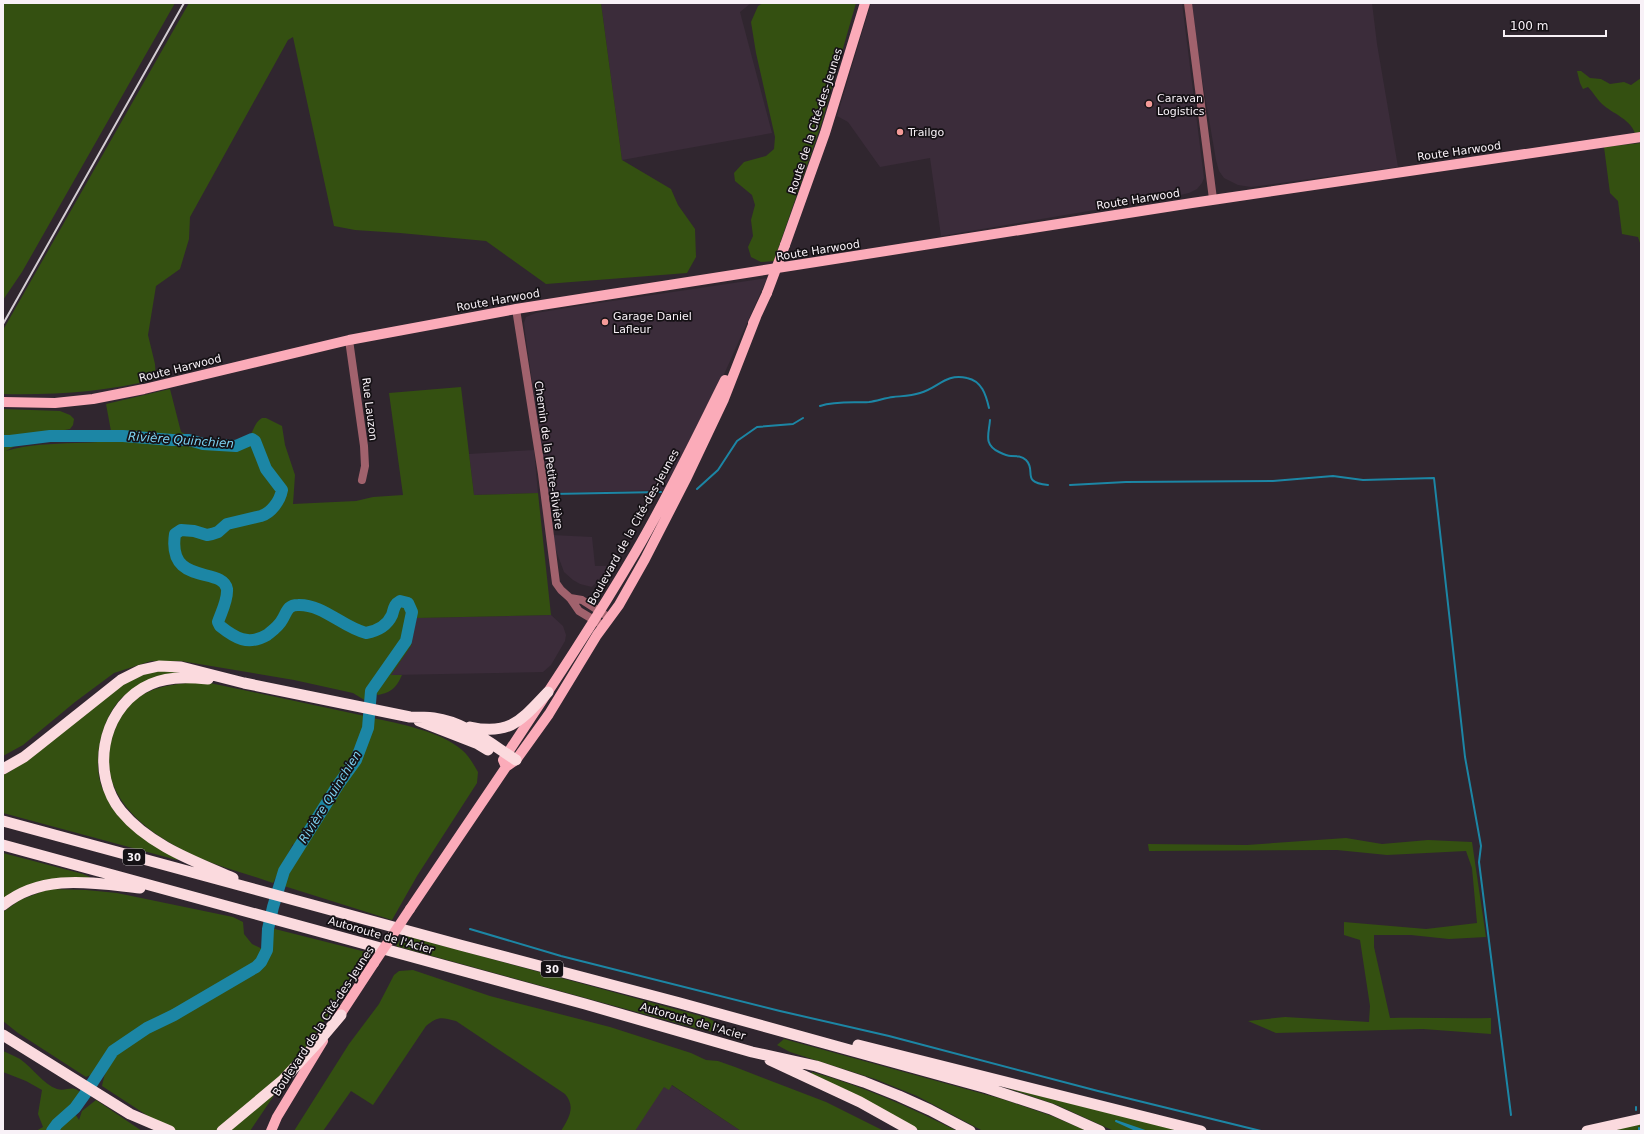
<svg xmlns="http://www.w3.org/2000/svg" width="1644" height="1134" viewBox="0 0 1644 1134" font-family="'DejaVu Sans',sans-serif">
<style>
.built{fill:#3b2c3a}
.green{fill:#345011}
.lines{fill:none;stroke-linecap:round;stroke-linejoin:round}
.stream{stroke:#1c86a5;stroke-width:2}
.river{stroke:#1c86a5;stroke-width:12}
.minor{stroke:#a1626d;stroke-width:8}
.major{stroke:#fbabb9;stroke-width:10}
.highway{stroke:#fbdade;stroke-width:11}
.rail{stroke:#d4cdd3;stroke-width:2}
.major-bridge{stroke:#fbabb9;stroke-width:10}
.poi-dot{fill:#f59b98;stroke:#151115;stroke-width:1.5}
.labels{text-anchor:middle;stroke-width:3.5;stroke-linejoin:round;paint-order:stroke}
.shield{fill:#151115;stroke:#b4aeb3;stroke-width:1}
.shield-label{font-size:10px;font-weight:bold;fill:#f8f1f7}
.poi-label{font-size:11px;fill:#f8f1f7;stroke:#151115;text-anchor:start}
.street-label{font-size:11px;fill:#f8f1f7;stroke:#151115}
.water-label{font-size:12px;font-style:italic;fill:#7dd2f1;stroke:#151115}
</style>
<rect width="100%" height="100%" fill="#30262f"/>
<path class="built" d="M601 3H751L740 12 772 133 622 160Z
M871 3H1182L1204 178 1202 183 1197 189 1189 193 1172 197 941 236 930 158 880 167 848 122 837 116Z
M1192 3H1372L1377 44 1398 167 1251 187 1238 185 1224 178 1219 171 1216 160 1199 61Z
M767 278 726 370 666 490 548 493 525 332 524 323 526 317 536 313 585 305Z
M534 450 538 493 474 495 469 454Z
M552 535 592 537 595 566H611L592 587 580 584 573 580 564 572 553 542Z
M551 615 563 626 566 635 565 641 551 665 543 672 391 675 411 646 416 618Z
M665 1081 741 1131H631Z"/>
<path class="green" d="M3 3H175L22 272 3 300Z
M189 3H601L622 160 671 189 678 205 695 229 696 257 687 273 546 284 486 241 400 233 355 230 334 226 293 37 288 40 190 217 189 239 180 269 156 286 148 335 155 364 156 379C106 392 55 395 3 394V330Z
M763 3H856L821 125 779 246 774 261 761 262 751 257 748 247 753 236 751 220 755 205 752 195 735 181 734 173 744 162 766 156 774 149 775 137 756 53 751 22 758 6Z
M1577 71H1581L1590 78 1601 79 1610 84 1624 82 1631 85 1641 78V132L1635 133C1629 118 1613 114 1602 104 1596 98 1593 92 1588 87L1583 89 1580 83Z
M1641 143V246L1638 237 1622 234 1618 201 1610 193 1604 147Z
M461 387 474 495 538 493 551 615 416 618 411 646 391 675H402C396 688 392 692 378 695L368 689 366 701 353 693 294 680 181 661H151L114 673 75 702 23 745 3 756V409L60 411 70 415 74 419 73 425 70 429 33 436 6 451C28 444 52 444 75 443 88 443 100 441 113 442L106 404 170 389 181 432C198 442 214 441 233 440 237 440 241 440 246 440 254 434 253 423 262 418H266L282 426 285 445 295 475 293 504 356 501 373 497 403 495 389 393Z
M154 670 178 671V674C165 678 139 685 129 692 102 709 88 768 106 795 110 801 119 807 124 811 142 827 160 842 178 858L177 860 3 813V775L11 771 123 684Z
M189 683H210L365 716V730L354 748H363L372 718C398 723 442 732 462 750 469 756 474 765 478 772L477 783 417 876 392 920 284 886 286 875 298 854 293 844 273 883C243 872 210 865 181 849 134 824 91 785 116 727 130 693 155 686 189 683Z
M1346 838 1382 844 1428 840 1472 842 1486 937 1449 939 1411 935H1374V947L1390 1018C1424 1017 1457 1019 1491 1018V1034L1423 1029 1276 1033 1248 1021 1285 1017 1369 1022 1370 1006 1360 940 1344 935V922L1426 929 1477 923 1472 868 1466 851 1387 855 1337 850 1149 851 1148 844 1247 845Z
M3 853 83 874 90 877 89 879C57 881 30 879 3 899Z
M49 889 86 890 117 893 233 917 243 922 244 934 252 944 269 952 271 928 370 953 250 1131H171L102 1086 104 1077 110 1061 103 1057 98 1072 86 1077 18 1033 3 1021V912L20 900Z
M403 935 708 1018 717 1023 715 1032H713L695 1028 396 946Z
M413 970 490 996 610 1027 691 1053 706 1060 718 1061 735 1067 826 1102 884 1131H741L672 1085 669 1090 664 1087 635 1131H561C569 1118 576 1107 565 1094L456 1021C441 1017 438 1016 426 1026L373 1105 351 1091 323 1131H294L349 1044 379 1004 394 975 399 971Z
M784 1039 1002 1099 1052 1116 1087 1131H983L917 1096 875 1079 790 1052 777 1045Z
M3 1051C9 1054 15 1056 20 1059 33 1068 43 1084 57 1089 68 1092 73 1083 83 1095L81 1101 71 1107 79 1120 82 1111 96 1100 142 1131H36L43 1127 38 1114 42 1090 26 1081 3 1072Z
M812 1072C862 1086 910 1107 957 1131H920L903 1120 811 1075Z
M1004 1087 1182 1131H1114L1057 1105Z
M1641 1124V1131H1607Z"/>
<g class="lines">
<path class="stream" d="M820 406C836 401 853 403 869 402 877 401 885 398 893 397 902 396 911 396 920 393 939 388 945 373 967 378 982 381 986 395 989 408
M990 420C989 434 983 444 999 452 1003 454 1007 456 1011 456 1017 456 1022 456 1026 460 1037 471 1020 482 1048 485
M1070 485 1126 482 1273 481 1333 476 1363 480 1434 478 1465 757 1481 846 1479 862 1511 1115
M697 489 718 470 737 441 757 427 793 424 803 418
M551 494 661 492
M470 929 561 956 780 1011 889 1036 1098 1091 1261 1131
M1636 1107V1110
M1639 1128V1131
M1138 1131 1116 1121 1145 1131"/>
<path class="river" d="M3 441H10L50 436H123L172 440H189L203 444 236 446 252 439 255 441 266 469 282 490C280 501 271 513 261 516L227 524 218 532 212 534 207 535 194 531 181 530 175 534C167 587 223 566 227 589 228 600 221 613 218 622L220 626C235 638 248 646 267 635 272 631 279 626 282 620 287 612 287 605 298 605 323 604 342 627 366 633 377 631 387 626 392 615 394 609 394 604 400 601L408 603 412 612 406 641 371 691 368 728 356 760 338 785 284 871 273 907 268 929 267 950 261 962 256 967 174 1015 147 1028 113 1051 85 1094 75 1108 57 1124 52 1131"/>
<path class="minor" d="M1188 3 1213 199
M516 309 542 474 556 583 561 590 570 598 579 611 599 623
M349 340 364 446 365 466 362 480
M570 598 582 600 610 618"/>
<path class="major" d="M785 245 825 133 865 3
M753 323 767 293
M3 402 55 403 93 399 144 389 349 340 516 309 1192 203 1641 137
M506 767 503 760C548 692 594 623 635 553 668 497 696 438 725 380
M410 909 506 767 516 760 549 714 597 635 619 605 645 559 686 479 724 399 756 317
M336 1021 374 963
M271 1131 277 1117 323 1041"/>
<path class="highway" d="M208 679C186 677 163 676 143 688 101 713 91 774 121 811 149 845 194 861 233 878
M419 721 478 744 488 750
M470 727C511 736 522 719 548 692
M3 769 24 757 38 746 121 680 141 670 159 666 181 667 244 683 410 717C418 717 426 717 434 718 465 722 491 744 516 760
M3 821 460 945 680 1003 987 1088 1051 1109 1100 1131
M3 845 585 1004 752 1052 816 1066 864 1082 899 1096 930 1110 970 1131
M3 905C43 873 92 883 140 888
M3 1035 130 1114 170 1131
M858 1045 1201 1131
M770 1060 860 1102 912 1131
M222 1131 283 1080 319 1041 341 1015
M1587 1131 1641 1119"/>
<path class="rail" d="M3 324 184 3"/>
<path class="major-bridge" d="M767 293 785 245
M374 963 410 909"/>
</g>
<g class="poi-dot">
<circle cx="1149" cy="104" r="4"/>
<circle cx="900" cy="132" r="4"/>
<circle cx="605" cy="322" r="4"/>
</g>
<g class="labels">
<g class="shield">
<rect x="123" y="849" width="22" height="16" rx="3"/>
<rect x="541" y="961" width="22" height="16" rx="3"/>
</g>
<g class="shield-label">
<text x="134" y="861">30</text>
<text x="552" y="973">30</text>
</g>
<g class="poi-label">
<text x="1157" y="102">Caravan<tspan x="1157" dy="13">Logistics</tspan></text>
<text x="908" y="136">Trailgo</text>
<text x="613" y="320">Garage Daniel<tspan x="613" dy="13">Lafleur</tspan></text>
</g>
<g class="street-label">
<text transform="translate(815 121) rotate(-72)" y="4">Route de la Cité-des-Jeunes</text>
<text transform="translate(1459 151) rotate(-8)" y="4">Route Harwood</text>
<text transform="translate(1138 199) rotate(-9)" y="4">Route Harwood</text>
<text transform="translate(818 250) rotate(-9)" y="4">Route Harwood</text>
<text transform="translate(498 300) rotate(-10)" y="4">Route Harwood</text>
<text transform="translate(180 368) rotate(-14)" y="4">Route Harwood</text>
<text transform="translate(370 409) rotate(83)" y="4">Rue Lauzon</text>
<text transform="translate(549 455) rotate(82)" y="4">Chemin de la Petite-Rivière</text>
<text transform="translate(633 527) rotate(-61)" y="4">Boulevard de la Cité-des-Jeunes</text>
<text transform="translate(381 935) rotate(16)" y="4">Autoroute de l'Acier</text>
<text transform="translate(323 1021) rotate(-57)" y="4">Boulevard de la Cité-des-Jeunes</text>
<text transform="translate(693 1021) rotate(16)" y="4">Autoroute de l'Acier</text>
</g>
<g class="water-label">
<text transform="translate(181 440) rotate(4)" y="4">Rivière Quinchien</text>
<text transform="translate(330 797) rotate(-58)" y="4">Rivière Quinchien</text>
</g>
</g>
<rect width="1644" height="1134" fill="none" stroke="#f8f1f7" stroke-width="8"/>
<path d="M1504 30v6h102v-6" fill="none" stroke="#f8f1f7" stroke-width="2"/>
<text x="1510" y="30" font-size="12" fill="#f8f1f7" stroke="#151115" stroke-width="3" paint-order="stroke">100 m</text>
</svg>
